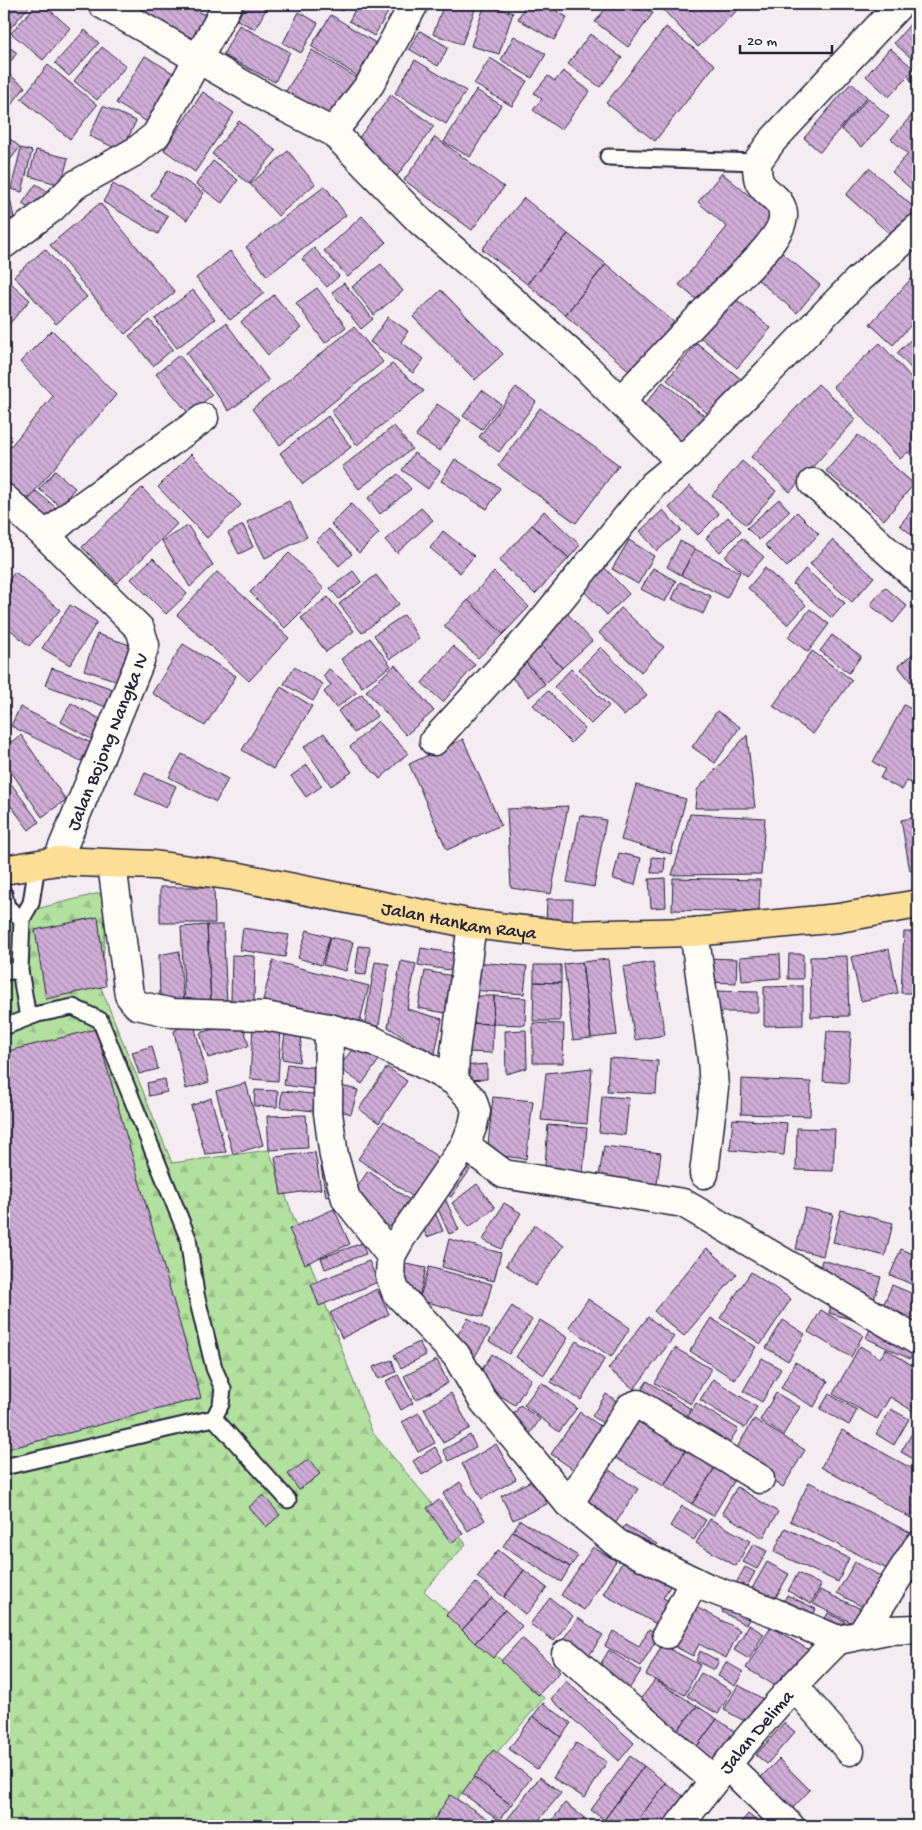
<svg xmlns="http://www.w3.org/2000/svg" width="922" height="1830" viewBox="0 0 922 1830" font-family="'Gochi Hand',sans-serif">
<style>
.forest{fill:url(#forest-firs);stroke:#6a816c}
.building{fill:url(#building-back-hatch);stroke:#22223b}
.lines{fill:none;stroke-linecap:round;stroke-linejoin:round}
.lane-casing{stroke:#22223b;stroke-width:19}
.street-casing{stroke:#22223b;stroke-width:31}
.primary-casing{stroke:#22223b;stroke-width:31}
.lane{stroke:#fdfcf7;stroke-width:15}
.street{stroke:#fdfcf7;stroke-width:28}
.primary{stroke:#fcde96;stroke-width:28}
.labels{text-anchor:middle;stroke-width:4;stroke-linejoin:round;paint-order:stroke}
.street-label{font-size:19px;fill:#22223b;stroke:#fdfcf7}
</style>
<defs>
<pattern id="forest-firs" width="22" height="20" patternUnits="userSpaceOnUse" patternTransform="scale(1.25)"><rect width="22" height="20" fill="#b2e09e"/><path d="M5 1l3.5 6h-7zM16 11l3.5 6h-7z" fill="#99c089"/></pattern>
<pattern id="building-back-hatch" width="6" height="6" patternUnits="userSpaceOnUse" patternTransform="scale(1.25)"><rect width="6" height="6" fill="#d0add7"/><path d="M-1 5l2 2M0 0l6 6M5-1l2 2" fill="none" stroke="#a88cb0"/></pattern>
</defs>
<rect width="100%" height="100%" fill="#f4ecf1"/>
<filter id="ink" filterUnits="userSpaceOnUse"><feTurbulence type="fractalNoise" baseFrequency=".02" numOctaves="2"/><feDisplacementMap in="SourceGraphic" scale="10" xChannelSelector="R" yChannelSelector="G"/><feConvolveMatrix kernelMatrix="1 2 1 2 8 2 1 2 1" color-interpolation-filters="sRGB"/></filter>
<g filter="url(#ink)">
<path class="forest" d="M108 891 101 988 172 1163 269 1150 372 1432 466 1544 424 1591 544 1698 438 1821 437 1826H4V917Z"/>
<path class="building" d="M11 4H31L7 32 4 29V13Z
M37 4H43L70 28 43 60 11 33Z
M151 4H180L212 18 200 45 143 19Z
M246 4H269L255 29 237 20Z
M330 4H347L342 11Z
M358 4H393L374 36 349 21Z
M444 4H477L462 44 433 34Z
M485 4 513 13 499 54 471 46Z
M526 4H543L567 17 554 40 518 19Z
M609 4H641L653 13 628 47 595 22Z
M658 4H744L698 47Z
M299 12 318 23 301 53 283 43Z
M331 15 382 47 362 79 311 46Z
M918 15V61L917 63 894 43Z
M239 25 290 52 275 82 223 55Z
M666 27 715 65 655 141 606 103Z
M85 30 99 43 69 76 55 63Z
M420 31 448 47 438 66 409 49Z
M590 34 622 58 600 87 568 64Z
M514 36 546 54 532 78 501 60Z
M4 43 17 53 4 70Z
M102 47 126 66 97 100 74 81Z
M890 48 914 69 889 97 866 76Z
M312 50 360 80 332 125 284 94Z
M145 56 183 79 154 126 116 103Z
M490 58 527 81 512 106 474 84Z
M415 60 466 91 446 124 395 93Z
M48 65 97 105 70 139 21 99Z
M563 71 590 91 561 130 533 110 542 99 534 93 548 76 555 81Z
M918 71V89L909 78Z
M6 72 25 87 8 109 4 106V75Z
M851 83 867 97 820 152 804 138Z
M476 90 501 105 470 157 444 142Z
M203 92 234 113 195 172 164 150Z
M391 95 434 126 397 176 354 144Z
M868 98 889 117 862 147 841 129Z
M103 106 136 121 122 151 89 136Z
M918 108V195L892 172 908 154 891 139Z
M239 121 276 151 249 184 212 154Z
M4 134 20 147 4 168Z
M435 137 504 187 472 230 404 180Z
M21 148 32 151 22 192 11 189Z
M36 150 68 158 61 185 29 176Z
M288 151 315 184 278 216 250 184Z
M213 161 238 180 222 203 196 184Z
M869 168 918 211V219L899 242 846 195Z
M168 170 204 193 187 220 151 196Z
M722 173 752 198 754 196 778 216 703 305 679 285 727 227 698 202Z
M36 184 52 194 39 214 22 204Z
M113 184 168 216 158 234 103 202Z
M325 186 346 215 267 276 246 247Z
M9 193 14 218 4 220V194Z
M524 198 568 234 527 284 482 249Z
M100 203 175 292 125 334 50 245Z
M362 216 386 242 348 277 324 251Z
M568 234 606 264 565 315 527 284Z
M774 246 820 285 797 313 751 274Z
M314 248 339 276 327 287 302 259Z
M45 249 87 297 56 324 14 276Z
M230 251 264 293 230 320 196 278Z
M381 264 403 291 374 315 352 287Z
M606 264 675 323 632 373 565 315Z
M4 277 30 300 4 330Z
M911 279 918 286V317L893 345 870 324Z
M344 283 373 319 361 329 332 292Z
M317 288 346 327 325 343 296 303Z
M193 290 215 319 177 348 155 319Z
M441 290 503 354 475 380 413 317Z
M274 295 301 328 268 355 241 322Z
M733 297 771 328 737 368 700 337Z
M388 317 408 331 401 342 424 359 413 373 370 342Z
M150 320 173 349 153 366 129 336Z
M226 323 269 381 229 411 186 353Z
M354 327 383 362 280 445 252 409Z
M52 330 116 395 21 507 4 492V454L53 396 20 362Z
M918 333V376L897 353Z
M697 343 742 380 712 417 667 380Z
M880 343 918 385V463L908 452 900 459 833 386Z
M179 355 212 395 189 414 156 374Z
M392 364 424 391 357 445 331 411Z
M663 382 709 420 688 447 641 409Z
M818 384 856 419 790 492 751 457Z
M516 387 536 402 499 452 479 437Z
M482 390 501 404 482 429 463 416Z
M437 404 461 420 440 451 416 436Z
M540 408 619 465 576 523 498 466Z
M328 416 351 447 303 484 280 453Z
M394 426 412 449 359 489 342 467Z
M858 435 914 484 884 520 826 471Z
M414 453 440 471 428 489 402 470Z
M191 454 241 505 207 538 158 487Z
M455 459 500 488 487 509 441 481Z
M742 461 776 491 746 525 712 495Z
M55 471 75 488 60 506 39 489Z
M398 474 411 489 380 514 368 498Z
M690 486 719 514 698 535 669 508Z
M142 488 177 524 117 583 82 547Z
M36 491 62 513 48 530 22 508Z
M779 499 790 511 759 540 747 528Z
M289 501 307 537 265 558 247 522Z
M918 502V540L900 525Z
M351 504 379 533 359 553 331 524Z
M421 508 433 520 397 553 385 540Z
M663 510 681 530 657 551 640 531Z
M544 511 580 545 569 558 532 525Z
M797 512 819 534 787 567 765 545Z
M728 517 741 531 720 552 706 538Z
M243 525 253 547 239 554 228 533Z
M532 525 569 558 535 594 499 561Z
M188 526 213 565 190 587 162 541Z
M329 529 352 554 339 566 316 541Z
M443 531 474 556 460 573 430 548Z
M742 538 764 557 747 576 725 557Z
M629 540 654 556 638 584 612 569Z
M832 540 874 577 852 602 810 564Z
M680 541 695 549 681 575 667 567Z
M695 549 740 572 727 598 681 575Z
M289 553 324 589 285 628 250 592Z
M153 558 187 594 166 614 131 579Z
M602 565 629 594 607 615 580 587Z
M653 568 676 581 665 602 641 589Z
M765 568 806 605 788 625 748 588Z
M805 569 845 603 832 618 793 584Z
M353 571 361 582 339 599 330 588Z
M15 572 60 610 29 646 4 624V586Z
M217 572 289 638 249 681 177 615Z
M494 572 529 607 503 634 468 600Z
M376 575 399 604 362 633 339 604Z
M680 582 711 596 703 614 672 599Z
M885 587 907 606 893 623 870 605Z
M328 597 354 631 326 652 301 618Z
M468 600 503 634 478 658 444 626Z
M70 605 97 622 70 665 42 648Z
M621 608 664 647 641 672 599 633Z
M810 609 829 624 808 652 788 637Z
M566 612 592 641 562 668 536 639Z
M404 615 419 639 390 659 374 635Z
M97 634 139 648 127 684 84 670Z
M832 635 861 656 849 673 820 651Z
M370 638 391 666 362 687 341 659Z
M536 639 562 668 545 684 519 655Z
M183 644 236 676 205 726 152 693Z
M453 646 475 665 443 702 422 683Z
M601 647 647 695 624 716 579 669Z
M812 651 852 680 813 734 773 706Z
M914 653 918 658V683L914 686 898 666Z
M519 655 545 684 529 697 503 668Z
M395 665 434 711 406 735 366 691Z
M294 667 323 684 313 701 284 684Z
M52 668 113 689 106 707 45 685Z
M329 669 357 692 336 708 324 692 331 685 323 676Z
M571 669 609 706 591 724 554 687Z
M281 687 312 706 273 769 242 750Z
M548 691 585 729 571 743 533 705Z
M362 694 377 716 354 733 338 711Z
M71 703 102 720 91 739 61 722Z
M4 705 11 713 4 720Z
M904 705 918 713V779L915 785 907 781 902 790 880 778 885 769 873 762Z
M20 707 91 743 81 761 11 726Z
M717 711 740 727 715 763 692 747Z
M378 721 408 753 380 779 350 747Z
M324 733 352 772 331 786 304 747Z
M21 735 66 800 42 817 4 761V747Z
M747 735 755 808H695L697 790Z
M463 739 501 825 447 850 409 764Z
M182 754 228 779 216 802 169 777Z
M307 765 322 786 306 797 291 776Z
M145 773 176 786 166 808 135 794Z
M4 774 39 822 29 830 4 797Z
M636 785 686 799 671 854 621 840Z
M568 806 551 894 511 888 507 809Z
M690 814 765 818 761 874 672 875Z
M580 815 606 820 594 887 567 882Z
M918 817V870L910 871 901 820Z
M619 853 641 858 635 885 613 879Z
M652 857 665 858 664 873H651Z
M665 878 666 907 651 908 649 879Z
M673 878 760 880 759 912 672 910Z
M160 887H214L215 923H160Z
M547 899H573L572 927 546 926Z
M98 917 106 986 46 999 35 930Z
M207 925H223L227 1003 211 1004Z
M207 925 211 1004 185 1005 181 927Z
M243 928 289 935 285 957 240 950Z
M307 930 330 937 321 965 298 958Z
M904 932H918V993H901Z
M330 937 353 942 346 971 323 965Z
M359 946 370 947 366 975 355 974Z
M421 948 459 954 456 971 418 965Z
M889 949 898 993 861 1001 851 957Z
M179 951 184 1003 160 1002 159 955Z
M780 954 781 978 742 981 740 957Z
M789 954H803V979H788Z
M232 955 255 956 254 1003 231 1002Z
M847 956 849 1016 811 1017 810 957Z
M704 958 737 959 736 983 703 982Z
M608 959 617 1035 591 1038 582 962Z
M273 961 369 986 358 1028 262 1004Z
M401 961 416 964 407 1009 442 1019 434 1058 388 1027Z
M375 962 389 964 378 1031 364 1028Z
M473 962 527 966 524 994 471 990Z
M582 962 591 1038 573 1040 564 964Z
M653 962 665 1035 635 1040 623 967Z
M534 965H561V983L534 982Z
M425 971 453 976 445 1013 418 1008Z
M534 982 561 983 560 1021H533Z
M803 986V1025L764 1026V987Z
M713 991 758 992V1012H712Z
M469 996H494L493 1024 468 1023Z
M494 996 526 998 525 1025 493 1024Z
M193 1021 209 1082 186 1089 174 1031Z
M242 1021 249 1046 208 1058 200 1033Z
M468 1023 493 1024 492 1053 467 1052Z
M533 1023 564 1024 563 1063H533Z
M253 1026 281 1027 278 1081 250 1079Z
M96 1029 201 1398 4 1450V1052Z
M526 1030 527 1068 506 1074 505 1031Z
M827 1031 851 1032 848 1083 823 1081Z
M285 1032 302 1035 299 1062 282 1059Z
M355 1045 379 1060 362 1084 339 1068Z
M152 1046 158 1069 139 1074 132 1052Z
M609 1058 658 1061 656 1094 607 1091Z
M287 1064 325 1069 321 1090 284 1085Z
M487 1064V1079L464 1080 463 1066Z
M387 1067 407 1081 379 1123 359 1109Z
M592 1068 587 1124 541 1120 546 1073Z
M165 1079 167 1092 149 1096 147 1083Z
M742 1079 811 1082 810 1116 741 1114Z
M246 1083 263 1145 233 1154 216 1091Z
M337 1085 358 1090 351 1114 331 1108Z
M255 1090 278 1091 277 1107 254 1106Z
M282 1091 323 1095 321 1112 280 1107Z
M602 1096 629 1098 625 1135 599 1132Z
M493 1097 533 1101 526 1159 487 1154Z
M211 1098 226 1152 205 1154 191 1106Z
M306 1115 308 1148 269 1150 267 1116Z
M733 1119 787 1123 784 1155 730 1150Z
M384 1121 441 1159 415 1198 358 1159Z
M548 1125 587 1128 582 1184 544 1179Z
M797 1128 835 1129 833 1171 796 1170Z
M604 1146 661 1153 657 1184 599 1176Z
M315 1152 321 1189 281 1195 275 1157Z
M457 1162 470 1170 451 1197 439 1189Z
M331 1166 336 1194 326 1197 321 1167Z
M368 1171 414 1203 395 1230 349 1199Z
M477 1184 495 1208 469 1227 452 1203Z
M444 1196 459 1230 449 1234 434 1200Z
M504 1203 521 1213 501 1249 483 1240Z
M433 1208 443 1231 427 1237 417 1215Z
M805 1208 833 1214 823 1256 796 1249Z
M334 1209 350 1244 305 1264 289 1229Z
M841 1210 893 1223 885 1256 833 1242Z
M918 1220V1237L915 1236Z
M535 1225 564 1246 535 1286 506 1265Z
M449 1239 501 1253 494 1281 442 1267Z
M362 1243 366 1254 325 1269 321 1258Z
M707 1248 737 1274 684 1336 654 1311Z
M901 1249 918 1256V1287L890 1275Z
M822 1260 881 1277 873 1303 817 1280Z
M369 1261 378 1282 319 1306 311 1284Z
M401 1263 426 1268 420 1294 398 1278Z
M429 1267 492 1284 483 1317 419 1300Z
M751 1272 791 1299 761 1344 720 1318Z
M892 1285 918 1296V1320L883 1306Z
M377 1289 389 1314 342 1338 330 1313Z
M588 1299 630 1328 611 1357 569 1327Z
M831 1305 860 1322 829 1313Z
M512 1306 532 1320 509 1354 489 1341Z
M821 1310 863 1335 851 1357 808 1332Z
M648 1317 674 1337 634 1389 608 1369Z
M468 1318 490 1331 474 1358 452 1344Z
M711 1318 756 1347 735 1380 690 1351Z
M540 1320 568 1338 544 1375 516 1357Z
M783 1320 805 1334 788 1361 766 1348Z
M874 1321 916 1346 910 1359 866 1338Z
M576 1341 605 1358 581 1400 551 1382Z
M419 1342 426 1355 401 1368 394 1355Z
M860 1346 880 1358 886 1349 918 1369V1414L890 1397 877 1419 833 1394Z
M675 1348 711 1369 691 1404 655 1383Z
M492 1354 531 1379 515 1405 475 1380Z
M762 1358 781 1369 762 1402 743 1391Z
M392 1360 396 1372 378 1379 373 1367Z
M437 1360 448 1383 416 1400 404 1376Z
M795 1362 828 1381 814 1407 781 1388Z
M398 1375 413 1403 401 1410 386 1381Z
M713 1379 757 1407 745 1428 700 1400Z
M647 1381 691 1409 680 1427 636 1399Z
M541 1382 577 1408 559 1432 524 1405Z
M451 1393 470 1428 443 1443 424 1409Z
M776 1393 800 1407 783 1435 760 1420Z
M606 1394 626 1407 612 1429 592 1416Z
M829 1394 857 1410 849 1425 820 1409Z
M696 1403 738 1429 725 1449 684 1423Z
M520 1405 540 1419 528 1437 508 1423Z
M891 1409 909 1419 894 1445 876 1434Z
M636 1410 690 1443 664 1486 609 1454Z
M580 1412 609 1432 580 1474 551 1454Z
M419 1413 435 1443 418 1452 402 1422Z
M754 1419 805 1450 783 1487 732 1456Z
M918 1423V1460L917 1461 901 1452Z
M842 1430 918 1472V1516L916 1521 821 1467Z
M470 1435 476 1447 449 1461 443 1450Z
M690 1443 719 1461 692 1504 664 1486Z
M496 1444 516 1479 482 1499 462 1464Z
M435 1447 444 1462 422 1475 413 1461Z
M309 1459 320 1474 299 1490 288 1474Z
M719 1461 739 1473 713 1516 692 1504Z
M600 1464 638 1489 615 1524 576 1499Z
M535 1479 547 1504 513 1520 501 1496Z
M460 1482 485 1520 468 1531 443 1494Z
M809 1482 915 1535 895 1573 790 1521Z
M737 1487 778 1512 763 1538 722 1513Z
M263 1495 280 1515 266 1527 249 1507Z
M439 1500 463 1534 451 1543 427 1508Z
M682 1506 706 1520 694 1540 670 1526Z
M710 1519 750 1541 736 1566 696 1543Z
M520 1520 578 1556 570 1567 513 1531Z
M625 1525 657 1544 650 1557 618 1537Z
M785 1528 849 1558 838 1582 774 1552Z
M513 1531 570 1567 561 1582 503 1546Z
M753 1544 767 1551 757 1569 743 1562Z
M593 1547 616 1561 584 1610 561 1595Z
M498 1550 524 1570 504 1597 477 1577Z
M626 1556 672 1583 663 1598 673 1603 660 1626 603 1594Z
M767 1562 789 1574 771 1606 749 1594Z
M855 1562 893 1583 872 1612 837 1593Z
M745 1567 755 1572 745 1590 735 1585Z
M524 1570 547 1588 526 1615 504 1597Z
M798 1573 821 1585 811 1604 788 1591Z
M476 1583 492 1598 462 1630 446 1615Z
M820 1590 872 1614 865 1629 813 1604Z
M787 1595 816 1609 809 1624 780 1609Z
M492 1598 505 1610 475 1643 462 1630Z
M550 1598 573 1616 554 1641 530 1624Z
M729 1600 752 1612 746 1625 722 1612Z
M690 1604 740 1630 726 1658 699 1644 693 1656 670 1644Z
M505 1610 522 1626 493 1658 475 1643Z
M828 1613 845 1621 837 1636 820 1628Z
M578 1618 603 1635 584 1663 559 1645Z
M749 1625 764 1634 749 1659 734 1650Z
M771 1627 809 1650 784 1691 746 1668Z
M649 1629 659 1635 641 1666 605 1646 613 1631 639 1646Z
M522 1638 560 1672 538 1695 501 1661Z
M662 1645 700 1665 685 1695 646 1675Z
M609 1650 641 1671 623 1698 594 1675Z
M700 1651 719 1661 714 1670 696 1661Z
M726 1662 743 1672 735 1686 718 1676Z
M701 1673 732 1691 718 1714 687 1696Z
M655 1680 697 1706 671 1738 632 1710Z
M566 1681 634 1743 619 1761 551 1699Z
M738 1685 767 1701 754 1726 724 1710Z
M543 1703 571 1723 561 1737 533 1716Z
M697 1706 717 1719 692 1753 671 1738Z
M533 1716 561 1737 537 1769 509 1749Z
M717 1719 740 1735 715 1770 692 1753Z
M784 1723 795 1732 767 1764 756 1755Z
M576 1743 607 1762 585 1798 553 1778Z
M493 1750 531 1778 511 1805 474 1777Z
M630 1756 644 1766 604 1820 591 1810Z
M779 1759 810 1790 787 1814 755 1783Z
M644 1766 666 1783 633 1826H612L604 1820Z
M474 1777 511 1805 499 1820 462 1793Z
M540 1777 561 1793 534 1826H513L506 1821Z
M666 1783 688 1800 668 1826H633Z
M450 1795 498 1825 497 1826H430Z
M565 1803 587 1820 583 1826H548Z
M748 1814 763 1826H738Z"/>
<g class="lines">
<g class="lane-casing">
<path id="lane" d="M608 157 757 162
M4 894 7 907 22 919
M4 972 20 970
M28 1018 20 970 22 919 31 903 37 865
M4 1027 38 1014 73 1007 100 1020 188 1238 196 1294 214 1368 223 1389 221 1404 214 1418 4 1467
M214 1418 288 1500"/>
</g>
<g class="street-casing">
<g id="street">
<path d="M102 4 272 101 333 132 421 222 513 301 588 369 681 462 653 485 530 636 434 741"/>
<path d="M333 132 370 84 414 4"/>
<path d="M4 244 52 208 75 185 136 151 156 135 228 4"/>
<path d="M621 400C650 370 679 339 708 308 724 291 786 238 783 214 782 197 764 194 759 181 757 176 757 167 757 162L772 141 900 4"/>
<path d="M681 462 857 281 918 228"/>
<path d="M813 483 918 579"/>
<path d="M4 498 46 536 140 629 145 645 138 666 57 861"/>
<path d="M46 536 75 511 204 418"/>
<path d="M112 864 129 995 137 1005 172 1013 265 1016 329 1028 374 1041 401 1055 417 1061 454 1081 472 1099 476 1111 473 1125 465 1145 401 1238 391 1256 390 1276 396 1292 456 1355 482 1399 569 1504 618 1544 708 1588 773 1612 838 1640 887 1630 918 1629"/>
<path d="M694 932 712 1059 714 1088 704 1174"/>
<path d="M329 1028 328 1113 334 1156 346 1199 391 1256"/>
<path d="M454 1081 455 1052 472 924"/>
<path d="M465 1145 504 1174 683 1203 918 1341"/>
<path d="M569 1504 630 1407 638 1404 760 1479"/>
<path d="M667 1634 694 1581"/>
<path d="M861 1635 918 1546"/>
<path d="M566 1654 714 1780"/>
<path d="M794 1686 850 1751"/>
<path d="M727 1765 790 1826"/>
<path id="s1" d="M679 1826C728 1761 780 1697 838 1640"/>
</g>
</g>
<g class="primary-casing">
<g id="primary">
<path id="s2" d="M4 870 57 861 154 865 234 876 472 924 567 935 694 932 839 918 918 904"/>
</g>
</g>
<use href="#lane" class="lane"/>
<use href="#street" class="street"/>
<use href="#primary" class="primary"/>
</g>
</g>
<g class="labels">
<g class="street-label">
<text transform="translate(106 741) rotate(-68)" y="7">Jalan Bojong Nangka IV</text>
<text dy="7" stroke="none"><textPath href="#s2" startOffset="461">Jalan Hankam Raya</textPath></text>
<text dy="7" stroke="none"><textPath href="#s1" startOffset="122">Jalan Delima</textPath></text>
</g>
</g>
<rect width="922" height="1830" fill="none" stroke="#fdfcf7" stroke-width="20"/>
<rect x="10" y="10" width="902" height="1810" fill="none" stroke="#22223b" stroke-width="2" filter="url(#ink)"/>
<path d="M740 45v8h92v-8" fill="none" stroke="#22223b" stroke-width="2.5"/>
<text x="747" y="45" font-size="15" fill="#22223b" stroke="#fdfcf7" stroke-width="4" paint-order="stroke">20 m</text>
</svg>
